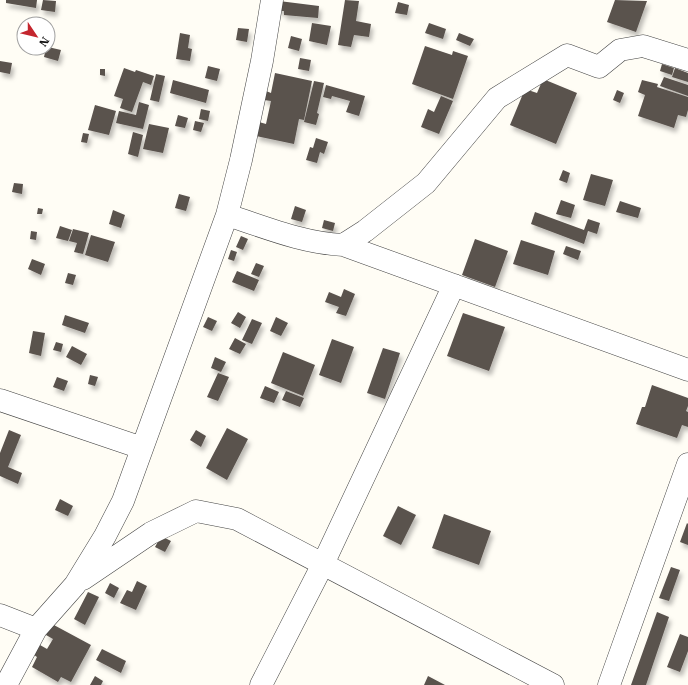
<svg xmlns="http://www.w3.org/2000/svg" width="688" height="685" viewBox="0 0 688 685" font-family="'IBM Plex Serif',serif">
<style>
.building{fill:#5a524d;filter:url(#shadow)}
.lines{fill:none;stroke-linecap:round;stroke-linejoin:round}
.minor-casing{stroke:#444;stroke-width:23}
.minor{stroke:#fff;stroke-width:22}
</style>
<defs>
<filter id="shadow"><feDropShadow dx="2.5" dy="4.5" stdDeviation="2" flood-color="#0004"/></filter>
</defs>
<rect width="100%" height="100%" fill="#fffdf5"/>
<path class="building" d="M6 0H37L36 8 6 3Z
M43 0 56 1 55 12 41 10Z
M345 0 359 1 356 21 371 24 369 37 354 35 351 47 338 45Z
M615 0 647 1 636 32 607 22Z
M279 1 319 6 318 18 284 15V11H278Z
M398 2 409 5 407 15 395 13Z
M312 23 331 26 327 45 309 41Z
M429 23 446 29 443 39 425 33Z
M238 28 249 29 247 42 236 40Z
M180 33 190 35 188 48 192 49 190 61 176 59Z
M459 33 474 39 470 46 456 40Z
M291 36 302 39 299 51 288 48Z
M425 46 452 55 453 51 468 56 453 99 412 84Z
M48 47 61 50 58 61 44 57 46 48Z
M300 58 311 60 309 71 298 69Z
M0 61 12 63 10 74 0 72Z
M662 64 674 68 672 75 660 71Z
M208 66 220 69 217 81 205 78Z
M124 68 135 72 136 70 154 76 151 85 143 82 132 112 120 108 123 99 114 96Z
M675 68 688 73V82L672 77Z
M100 69H105V76L100 75Z
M275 73 312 81 304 120 299 119 294 144 256 136 259 122 266 124 271 101 264 100 266 91 271 93Z
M156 74 165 76 159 102 150 100Z
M664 77 688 85V96L660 86Z
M543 79 577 93 556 144 510 125 525 89 537 93Z
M173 80 209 90 206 103 170 93Z
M642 80 658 84 657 87 688 97V110L686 117 678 115 674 128 638 116 645 95 638 92Z
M314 81 324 83 317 113 319 114 316 125 304 122Z
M326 85 365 96 359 116 346 112 350 101 332 96 331 99 323 97Z
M617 90 624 93 620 103 613 100Z
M441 96 453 101 439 134 421 127 428 109 434 112Z
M139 102 149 105 143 129 116 123 119 111 136 115Z
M95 105 116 111 109 135 88 130Z
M201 109 210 111 208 121 199 119Z
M178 115 188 118 185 128 175 126Z
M195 121 204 123 201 132 193 130Z
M149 124 169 128 163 153 143 149Z
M133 132 143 135 138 157 128 154Z
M83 133 89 134 87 143 81 142Z
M316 138 328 142 324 154 320 152 317 163 306 160 310 147 313 148Z
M563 170 570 173 567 183 559 180Z
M591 174 613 180 605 206 583 200Z
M14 183 23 184 22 194 12 192Z
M179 194 190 197 186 211 175 208Z
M561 200 575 205 571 218 556 214Z
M620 201 641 208 638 218 616 212Z
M295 206 306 210 302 222 291 219Z
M38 208 43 209 42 214H37Z
M113 210 125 215 121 228 109 224Z
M535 212 584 230 588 219 600 223 597 234 588 231 584 244 531 224Z
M324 220 335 223 333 231 322 228Z
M60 226 72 230 68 241 56 238Z
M73 229 89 233 83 254 74 252 77 243 69 241Z
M31 231 37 232 36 240 30 239Z
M91 235 115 242 108 262 85 255Z
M241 236 248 239 243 250 236 247Z
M475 239 508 251 495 287 462 275Z
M521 240 555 251 548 275 513 264Z
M566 246 581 251 578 260 563 254Z
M231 250 237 252 234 261 228 259Z
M32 259 45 264 41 275 28 269Z
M256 263 264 266 259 277 251 274Z
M237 271 259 280 254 291 232 282Z
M68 273 76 275 73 285 65 283Z
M344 289 355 294 346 316 336 313 339 307 325 302 329 292 341 297Z
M238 312 246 317 240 328 231 323Z
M463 313 505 327 489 371 447 356Z
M65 315 89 323 85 333 62 325Z
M208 317 217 321 212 331 203 327Z
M276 317 288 323 281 336 270 331Z
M252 319 262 323 252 344 242 340Z
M33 331 45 333 41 356 29 353Z
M235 338 246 344 240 354 229 349Z
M332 339 354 347 341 383 319 375Z
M56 342 63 344 61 352 53 350Z
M72 346 87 354 81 365 66 357Z
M383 348 400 353 385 399 367 393Z
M283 352 315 365 303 396 271 383Z
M215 357 226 362 221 372 211 368Z
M218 373 229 377 218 401 207 397Z
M90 375 98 377 95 386 88 384Z
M57 377 68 381 64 391 53 387Z
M652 385 688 398V406L686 411 688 412V427L682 425 677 438 636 424 642 407H645Z
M265 386 279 392 274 403 260 398Z
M286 391 304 398 300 407 282 400Z
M227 428 248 439 227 480 206 468Z
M9 430 21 435 8 467 22 473 18 484 0 476V453Z
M196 430 206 436 201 447 190 440Z
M60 499 73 506 68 516 55 510Z
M398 506 416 515 401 545 383 536Z
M444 514 491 531 479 565 432 548Z
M687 523 688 524V545L680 542Z
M161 536 171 541 165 552 155 547Z
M671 567 680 570 669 601 659 598Z
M137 581 147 586 136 610 120 603 127 590 132 592Z
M110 583 119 588 114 598 105 593Z
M88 592 99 597 85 625 74 619Z
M657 612 669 617 646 685H631Z
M52 624 91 645 71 682 61 677 58 682 32 667 37 657 34 655 40 645 47 649 53 639 46 635Z
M680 634 688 637V651L680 672 667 667Z
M102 649 126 661 121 673 96 660Z
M95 676 103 681 101 685H90Z
M428 676 445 685H424Z"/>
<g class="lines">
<g class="minor-casing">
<path id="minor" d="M227 215C265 227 302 243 343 245L688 370
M343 245 365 231 426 183 497 98 567 55 599 67 620 50 643 46 688 60
M0 400 142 448
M83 579 151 533 196 511 237 519 553 685
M0 615 36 629
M6 685 36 629 75 585 105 536 123 501 227 215 241 160 262 61 272 0
M261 685 323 564 454 285
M609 685 688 464"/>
</g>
<use href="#minor" class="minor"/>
</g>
<g transform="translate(36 36) rotate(125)"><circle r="19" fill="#ffffff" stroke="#a0a0a0"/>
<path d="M0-3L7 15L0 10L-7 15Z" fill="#c4262e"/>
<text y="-6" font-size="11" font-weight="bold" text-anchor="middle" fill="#111111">N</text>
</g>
</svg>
